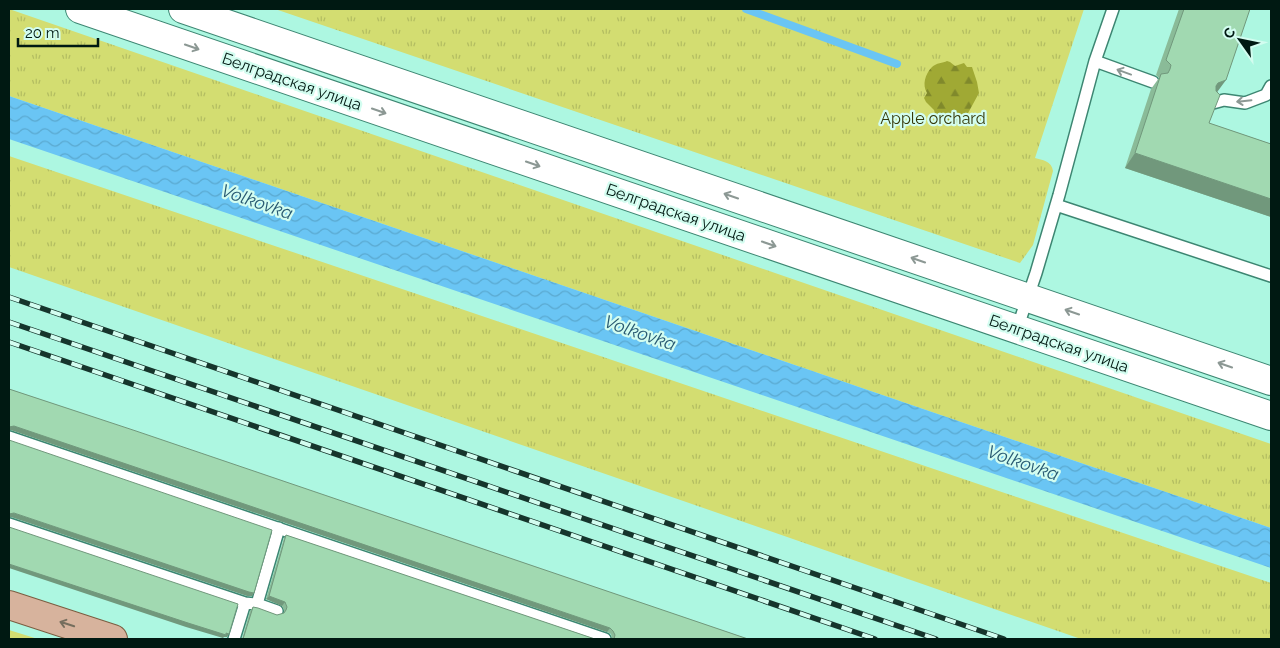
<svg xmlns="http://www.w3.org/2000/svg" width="1280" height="648" viewBox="0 0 1280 648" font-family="Raleway,sans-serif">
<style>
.grass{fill:url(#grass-tufts)}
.forest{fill:url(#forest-firs)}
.water{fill:url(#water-waves)}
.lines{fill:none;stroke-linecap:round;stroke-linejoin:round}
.stream{stroke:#6ac5f4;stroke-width:8}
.lane-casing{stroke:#3d8672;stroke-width:14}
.secondary-casing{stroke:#3d8672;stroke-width:30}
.primary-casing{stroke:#7b5d41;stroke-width:30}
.lane{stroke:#fff;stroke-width:11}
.secondary{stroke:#fff;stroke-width:28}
.primary{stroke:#d7b39d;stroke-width:28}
.rail-casing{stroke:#16352c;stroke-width:5.5}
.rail{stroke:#d3fdf0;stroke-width:4;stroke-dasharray:11;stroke-linecap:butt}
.wall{fill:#8abb98}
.shaded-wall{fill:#71987c}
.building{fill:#a1d9b1;stroke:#71987c}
.oneway{stroke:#8c9894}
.oneway2{stroke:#766e5e}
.labels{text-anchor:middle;stroke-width:4.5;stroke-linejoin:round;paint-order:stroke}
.street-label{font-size:16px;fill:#001912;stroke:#d3fdf0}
.park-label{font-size:16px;fill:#353808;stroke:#d3fdf0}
.water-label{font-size:18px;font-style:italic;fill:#285972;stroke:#d3fdf0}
</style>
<defs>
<pattern id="grass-tufts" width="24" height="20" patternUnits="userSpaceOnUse" patternTransform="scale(1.25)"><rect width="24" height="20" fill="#d3dd71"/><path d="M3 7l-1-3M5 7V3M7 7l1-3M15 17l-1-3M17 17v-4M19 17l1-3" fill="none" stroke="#b3bd61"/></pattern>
<pattern id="forest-firs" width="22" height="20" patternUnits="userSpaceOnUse" patternTransform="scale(1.25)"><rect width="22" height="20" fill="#a0a934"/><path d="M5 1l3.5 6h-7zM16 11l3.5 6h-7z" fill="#80892b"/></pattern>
<pattern id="water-waves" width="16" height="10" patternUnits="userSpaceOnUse" patternTransform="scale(1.25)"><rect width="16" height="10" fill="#6ac5f4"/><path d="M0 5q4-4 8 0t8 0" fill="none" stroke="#5aa9d0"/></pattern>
</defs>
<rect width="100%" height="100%" fill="#adf7e1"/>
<path class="grass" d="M9 9 1271 444V528L9 96Z
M275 9H1084L1035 158C1042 160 1052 161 1053 171L1033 245 1020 263Z
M9 156 1271 583V639H1081L9 267Z
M9 630 38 639H9Z"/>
<path class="forest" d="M947 61 950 62 955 66 964 63 967 67H972L977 82 979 93 967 115 958 123 944 121 936 117 934 110 926 102 924 98 927 93C922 85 925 74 932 67 936 63 943 63 947 61Z"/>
<path class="water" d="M9 96 1271 528V568L9 139Z"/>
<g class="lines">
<path class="stream" d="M746 9 897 64"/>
<g class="lane-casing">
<path id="lane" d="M1095 61 1153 82
M1213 103 1224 100 1245 103 1266 95 1271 86
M1056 205 1271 276
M1017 329 1036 273 1059 195 1095 61 1113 9
M9 437 605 639
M9 524 245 603 257 604 279 528
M257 604 277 611
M234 639 245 603"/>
</g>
<g class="secondary-casing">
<path id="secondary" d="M80 9 1271 416
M183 9 1271 381"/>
</g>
<g class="primary-casing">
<path id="primary" d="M9 605 113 639"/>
</g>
<use href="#lane" class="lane"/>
<use href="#secondary" class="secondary"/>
<use href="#primary" class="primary"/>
<g class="rail-casing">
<path id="rail" d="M9 297 1004 639
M9 322 936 639
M9 342 875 639"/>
</g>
<use href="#rail" class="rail"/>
</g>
<path class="wall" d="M1179 9H1250L1217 92 1209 123 1271 144V217L1125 168 1151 89 1159 78 1156 75Z
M9 389 748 639H612L611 634 607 632 11 430Z
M286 535 595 639H242L250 611 253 607 277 615 284 613V610L282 606 266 599 284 538Z"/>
<path class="shaded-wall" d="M1226 80 1215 95 1208 97 1218 83Z
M1135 153 1271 199V217L1125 168Z
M10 426H14L610 628 607 632 11 430H9Z
M9 513H14L254 593 252 596H247L11 517H9Z
M9 564 226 633 229 634 227 637H224L223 638 186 627 9 568Z
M269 596 285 602 282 606 266 599Z"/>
<path class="building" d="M1184 9H1250L1226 80 1218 83 1216 86V91L1220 95 1209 123 1271 144V199L1135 153 1161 74 1168 73 1170 69 1171 65 1166 60Z
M9 389 136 431 748 639H614L615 635 613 631 610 628 14 426 9 427Z
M9 440 272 530 254 593 249 592 14 513 9 514Z
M9 527 238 604 229 634 226 633V635L188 623 9 564Z
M286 535 595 639H243L253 607 258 608 277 615 284 613 286 610 287 607 285 602 269 596Z"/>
<defs><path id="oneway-shaft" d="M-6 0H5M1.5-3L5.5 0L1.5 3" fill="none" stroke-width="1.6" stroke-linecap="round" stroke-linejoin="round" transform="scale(1.25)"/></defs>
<g class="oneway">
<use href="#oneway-shaft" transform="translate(192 47) rotate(19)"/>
<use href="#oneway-shaft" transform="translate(1124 72) rotate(-160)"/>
<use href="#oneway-shaft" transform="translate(1244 101) rotate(174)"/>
<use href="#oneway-shaft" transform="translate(379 111) rotate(19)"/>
<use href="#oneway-shaft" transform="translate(533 164) rotate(19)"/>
<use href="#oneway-shaft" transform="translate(731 196) rotate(-161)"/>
<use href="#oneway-shaft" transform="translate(769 244) rotate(19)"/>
<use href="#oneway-shaft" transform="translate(918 260) rotate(-161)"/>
<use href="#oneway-shaft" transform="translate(1072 312) rotate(-161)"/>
<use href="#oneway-shaft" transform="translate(1225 365) rotate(-161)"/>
</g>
<use class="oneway2" href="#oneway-shaft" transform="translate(67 624) rotate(-162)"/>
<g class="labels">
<g class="street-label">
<text transform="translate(292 81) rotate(19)" y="6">Белградская улица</text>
<text transform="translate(676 212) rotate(19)" y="6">Белградская улица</text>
<text transform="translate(1059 343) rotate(19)" y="6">Белградская улица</text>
</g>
<g class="park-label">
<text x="933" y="124">Apple orchard</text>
</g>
<g class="water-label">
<text transform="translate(257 202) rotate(19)" y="6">Volkovka</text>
<text transform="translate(640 333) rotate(19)" y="6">Volkovka</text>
<text transform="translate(1023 463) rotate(19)" y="6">Volkovka</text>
</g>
</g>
<rect width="1280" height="648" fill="none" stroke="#001912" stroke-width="20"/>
<g transform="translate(1240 40) rotate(303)" stroke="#d3fdf0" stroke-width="4" paint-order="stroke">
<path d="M0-4L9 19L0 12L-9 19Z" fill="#001912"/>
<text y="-8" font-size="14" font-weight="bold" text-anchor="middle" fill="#001912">С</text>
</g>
<path d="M18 38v8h80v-8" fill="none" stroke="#001912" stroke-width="2.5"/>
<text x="25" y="38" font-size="15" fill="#001912" stroke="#d3fdf0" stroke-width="4" paint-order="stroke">20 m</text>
</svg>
